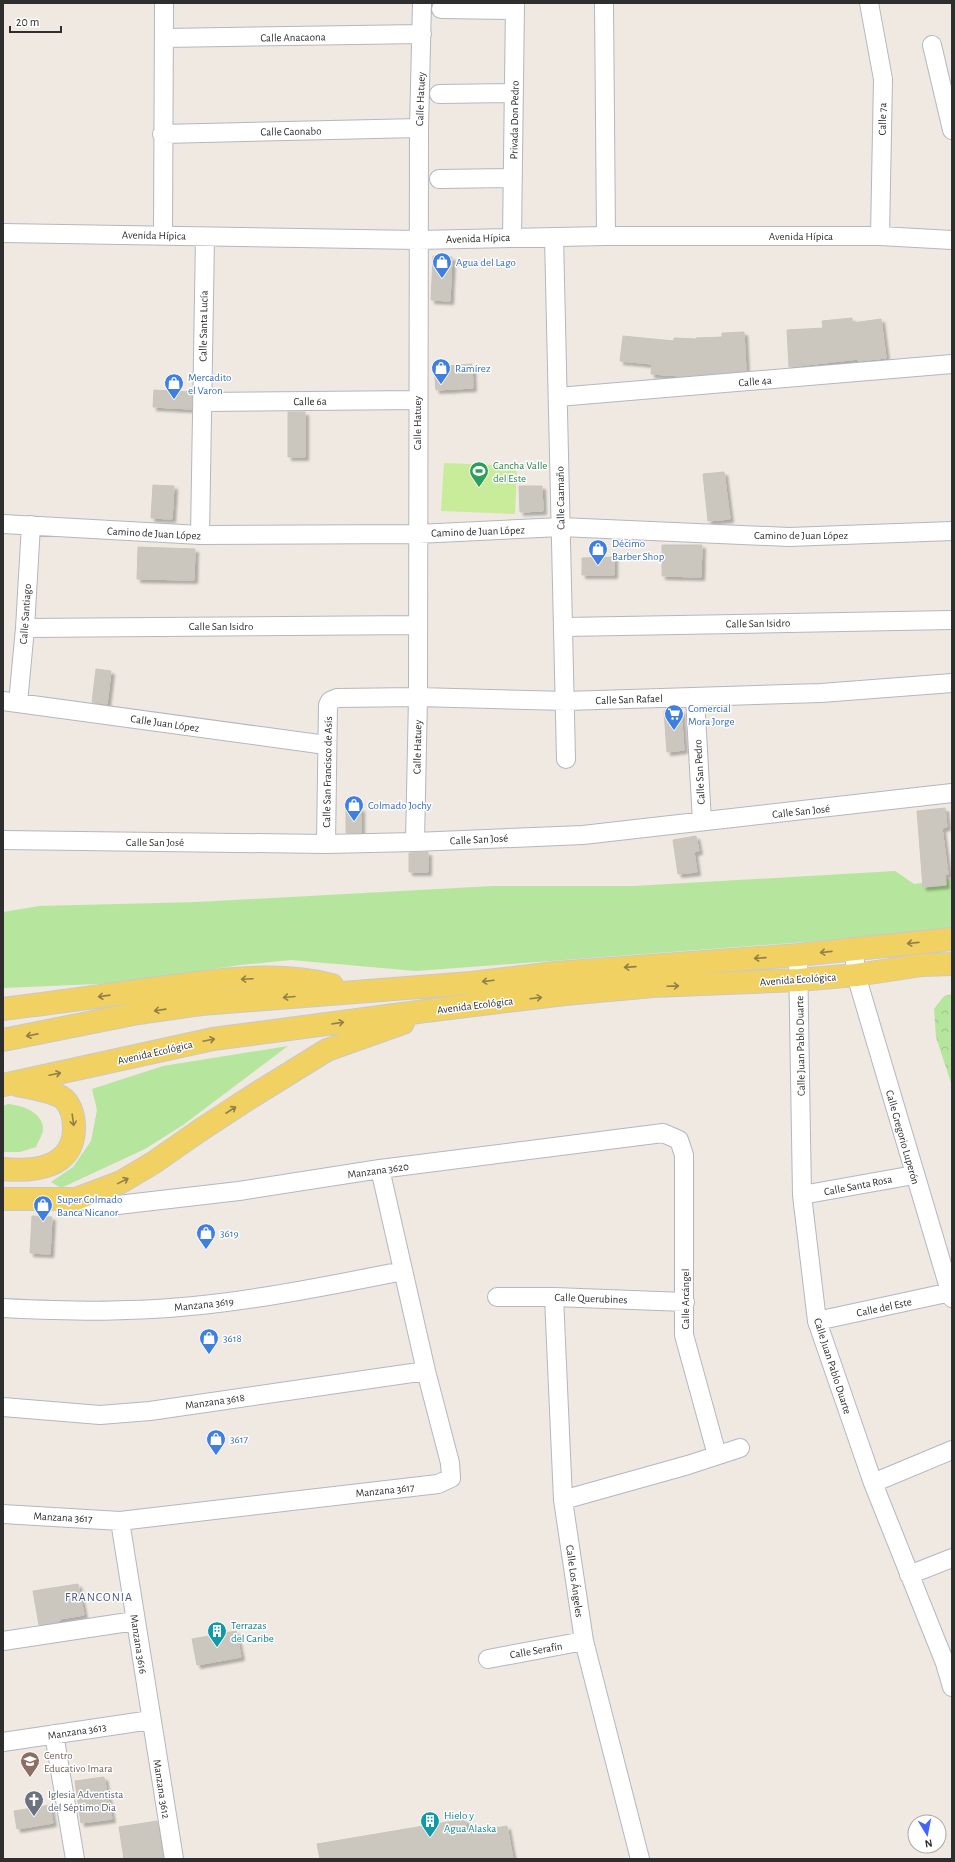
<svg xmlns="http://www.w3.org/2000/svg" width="955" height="1862" viewBox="0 0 955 1862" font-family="'Alegreya Sans',sans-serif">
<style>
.grass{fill:#b6e59e}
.forest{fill:url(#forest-crowns)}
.pitch{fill:#c9ec9a}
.building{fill:#cbc7bf;stroke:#cbc5ba;filter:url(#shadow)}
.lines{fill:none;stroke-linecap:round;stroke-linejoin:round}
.minor-casing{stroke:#b4b7c1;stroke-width:20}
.major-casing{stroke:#c9c9c9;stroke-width:24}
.minor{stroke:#fff;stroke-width:18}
.major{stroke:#f2d163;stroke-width:22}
.oneway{stroke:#908048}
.labels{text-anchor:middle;stroke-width:3;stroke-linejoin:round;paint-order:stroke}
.street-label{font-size:11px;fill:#2e2e2e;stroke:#fff}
.shop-label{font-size:11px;fill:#366cbe;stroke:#fff;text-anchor:start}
.leisure-label{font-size:11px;fill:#27864d;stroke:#fff;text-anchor:start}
.culture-label{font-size:11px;fill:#0d838f;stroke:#fff;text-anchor:start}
.education-label{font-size:11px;fill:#785e54;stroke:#fff;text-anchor:start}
.worship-label{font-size:11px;fill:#5b616d;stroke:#fff;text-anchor:start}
.neighbourhood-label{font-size:12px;letter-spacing:1px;fill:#4d5680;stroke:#fff}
</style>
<defs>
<pattern id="forest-crowns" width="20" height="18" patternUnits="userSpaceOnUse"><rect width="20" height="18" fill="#b6e59e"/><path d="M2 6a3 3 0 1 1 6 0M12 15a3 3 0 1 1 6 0" fill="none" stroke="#9dc588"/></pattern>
<filter id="shadow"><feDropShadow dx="3.5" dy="3.5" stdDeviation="1" flood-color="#0004"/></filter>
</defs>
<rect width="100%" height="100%" fill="#efe9e1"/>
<path class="grass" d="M895 871 914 884 952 879V931L416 971 291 960 240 965 121 983 3 988V912L39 906 197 902 493 886H634Z
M288 1046 183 1125 145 1149 61 1188 51 1182 73 1167 91 1141 97 1110 92 1089 163 1066Z
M8 1104C21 1105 44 1112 43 1130 42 1136 38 1142 36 1147L20 1152H3V1106Z"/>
<path class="forest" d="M952 994V1086L936 1037 934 1009 944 996Z"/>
<path class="pitch" d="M444 463 517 466 515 514 441 511Z"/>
<path class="building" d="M433 256 452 257 450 301 431 300Z
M852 318V323L881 319 886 358 858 361V359L789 367 787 330 823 328 822 321Z
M744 332 746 371 682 376 651 374 652 364 620 361 623 336 674 341V338L697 339 696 338 722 337V333Z
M472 364 473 388 436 390 434 367Z
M154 390 192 392V409L153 407Z
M288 412H305V457H288Z
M724 472 730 519 708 521 703 474Z
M153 485 174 486 172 519 151 518Z
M519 486H542L543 511 520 512Z
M662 545H702L701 577 662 576Z
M138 547 195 549 194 580 137 579Z
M614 557V575H582V558Z
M96 669 111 671 107 704 92 702Z
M681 710 684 750 667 752 664 711Z
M361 808V833H346V809Z
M945 808 947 827 942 828 948 874 945 875 946 885 923 887 917 811Z
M696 836 699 851 694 852 697 872 678 874 673 840Z
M428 852V872H409V853Z
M32 1216 52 1217 50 1254 30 1253Z
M78 1584 84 1615 60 1619V1621L39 1625 33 1591Z
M236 1631 241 1657 197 1665 192 1639Z
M104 1777 112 1819 81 1823 75 1781Z
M50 1805 53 1823 17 1829 14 1811Z
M465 1819 467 1833 507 1826 513 1859H320L317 1844Z
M157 1821 163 1859H124L119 1827Z"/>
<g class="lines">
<g class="minor-casing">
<path id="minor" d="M604 3 606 236
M869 3 883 79 880 236
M441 9 515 10
M164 38 422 34
M932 45 952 130
M439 94 514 93
M162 134 419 128
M439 179 513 178
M3 233 418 240 606 236H880L952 240
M163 235 164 3
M512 237 515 3
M554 237 566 759
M558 397 952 364
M202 402 417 400
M3 524 200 535 417 534 561 527 789 537 952 531
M200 535 205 237
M564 627 952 620
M25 628 418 625
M695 698 702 821
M3 701 326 745
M18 703 25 628 31 525
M3 840 326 844 415 842 583 835 952 793
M415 842 418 697 419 128 422 3
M326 844 328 705 330 701 337 698 418 697 566 701 821 693 952 683
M854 949 856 975 952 1298
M798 955 802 1195 817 1321 873 1483 945 1663 952 1687
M802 1195 914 1175
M76 1199 109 1206 239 1191 380 1169 663 1133 679 1140 684 1155V1335L717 1455
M497 1297H554L685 1302
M554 1297 563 1500 584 1641 640 1859
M3 1308C44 1310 86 1312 127 1310 220 1308 312 1289 403 1271
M817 1321 951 1292
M3 1407 100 1415 150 1411 426 1371
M873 1483 952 1450
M563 1500 688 1465 740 1448
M3 1514 120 1521 438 1484 451 1478 450 1463 426 1371 380 1169
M120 1521 174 1859
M909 1575 952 1558
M3 1641 135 1621
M488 1659 584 1641
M54 1734 75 1859
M3 1742 151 1720"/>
</g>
<g class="major-casing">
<path id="major" d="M3 1009C52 1003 102 996 151 989 210 981 274 970 332 985
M3 1040 138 1013 201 1004 471 983 555 973 798 955 952 939
M3 1085 213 1039 425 1011 565 994 653 986 799 980 856 975 922 965 952 964
M3 1169C34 1172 74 1168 74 1128 74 1118 72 1107 64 1099 55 1091 30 1088 18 1085
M3 1199H76L121 1182 153 1163 199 1131 251 1097 327 1050 403 1023"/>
</g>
<use href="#minor" class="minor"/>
<use href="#major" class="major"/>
</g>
<defs><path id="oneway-shaft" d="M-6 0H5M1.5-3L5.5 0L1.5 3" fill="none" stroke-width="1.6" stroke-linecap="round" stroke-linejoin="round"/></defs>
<g class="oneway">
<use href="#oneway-shaft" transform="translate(913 943) rotate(174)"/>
<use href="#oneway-shaft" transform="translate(826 952) rotate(174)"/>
<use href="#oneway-shaft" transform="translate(760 958) rotate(176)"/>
<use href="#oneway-shaft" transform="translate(630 967) rotate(176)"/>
<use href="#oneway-shaft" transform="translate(247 979) rotate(177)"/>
<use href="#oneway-shaft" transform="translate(488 981) rotate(173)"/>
<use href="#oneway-shaft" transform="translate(673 986) rotate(-2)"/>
<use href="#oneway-shaft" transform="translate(104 996) rotate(172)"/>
<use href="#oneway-shaft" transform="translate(289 997) rotate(175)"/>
<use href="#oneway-shaft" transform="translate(536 998) rotate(-7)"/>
<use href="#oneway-shaft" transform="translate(160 1010) rotate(172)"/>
<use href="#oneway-shaft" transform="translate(338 1023) rotate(-8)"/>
<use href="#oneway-shaft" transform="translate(32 1035) rotate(169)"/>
<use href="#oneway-shaft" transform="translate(209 1040) rotate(-12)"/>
<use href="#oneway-shaft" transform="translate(55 1074) rotate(-12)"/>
<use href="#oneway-shaft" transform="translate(231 1110) rotate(-33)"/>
<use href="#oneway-shaft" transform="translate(73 1120) rotate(82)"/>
<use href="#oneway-shaft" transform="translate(123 1181) rotate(-26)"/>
</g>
<defs>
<g id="shop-pin" transform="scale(1)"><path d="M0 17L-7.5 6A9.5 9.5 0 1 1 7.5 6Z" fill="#3f7fe0" stroke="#fff"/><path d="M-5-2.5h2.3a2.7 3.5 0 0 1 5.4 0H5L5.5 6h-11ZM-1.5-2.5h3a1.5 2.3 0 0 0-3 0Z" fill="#fff"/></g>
<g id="stadium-pin" transform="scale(1)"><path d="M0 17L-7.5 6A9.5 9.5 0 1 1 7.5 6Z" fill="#2e9e5b" stroke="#fff"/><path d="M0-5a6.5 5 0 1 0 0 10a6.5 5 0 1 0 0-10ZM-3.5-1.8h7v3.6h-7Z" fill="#fff"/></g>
<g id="supermarket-pin" transform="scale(1)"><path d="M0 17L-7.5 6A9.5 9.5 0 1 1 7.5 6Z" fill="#3f7fe0" stroke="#fff"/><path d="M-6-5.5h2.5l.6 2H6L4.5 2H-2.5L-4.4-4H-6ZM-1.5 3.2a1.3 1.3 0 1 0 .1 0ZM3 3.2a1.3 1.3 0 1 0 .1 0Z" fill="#fff"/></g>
<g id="building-pin" transform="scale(1)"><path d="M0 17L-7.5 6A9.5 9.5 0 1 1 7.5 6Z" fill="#0f9aa8" stroke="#fff"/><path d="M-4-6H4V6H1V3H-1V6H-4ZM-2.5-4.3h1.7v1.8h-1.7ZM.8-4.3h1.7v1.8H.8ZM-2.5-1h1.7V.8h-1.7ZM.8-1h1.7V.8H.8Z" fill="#fff"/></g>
<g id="school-pin" transform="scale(1)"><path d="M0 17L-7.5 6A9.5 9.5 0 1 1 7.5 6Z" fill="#8d6e63" stroke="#fff"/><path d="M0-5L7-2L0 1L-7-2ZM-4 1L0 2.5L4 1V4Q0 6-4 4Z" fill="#fff"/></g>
<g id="church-pin" transform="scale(1)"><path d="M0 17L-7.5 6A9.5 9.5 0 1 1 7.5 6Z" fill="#6b7280" stroke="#fff"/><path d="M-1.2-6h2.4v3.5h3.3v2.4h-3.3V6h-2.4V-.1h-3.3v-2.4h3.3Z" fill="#fff"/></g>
</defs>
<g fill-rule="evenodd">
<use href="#shop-pin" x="442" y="262"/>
<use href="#shop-pin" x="441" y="368"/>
<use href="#shop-pin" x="174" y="383"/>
<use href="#stadium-pin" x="479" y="471"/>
<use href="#shop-pin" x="598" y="549"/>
<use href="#supermarket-pin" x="674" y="714"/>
<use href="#shop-pin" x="354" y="805"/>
<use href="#shop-pin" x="43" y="1205"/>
<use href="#shop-pin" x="206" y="1233"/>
<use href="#shop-pin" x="209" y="1338"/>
<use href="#shop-pin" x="216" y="1439"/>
<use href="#building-pin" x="217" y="1631"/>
<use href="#school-pin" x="30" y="1761"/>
<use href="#church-pin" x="34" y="1800"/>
<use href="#building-pin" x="430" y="1821"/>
</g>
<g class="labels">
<g class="street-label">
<text transform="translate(293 37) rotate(-1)" y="4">Calle Anacaona</text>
<text transform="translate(420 99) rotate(-88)" y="4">Calle Hatuey</text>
<text transform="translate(882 119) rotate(-89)" y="4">Calle 7a</text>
<text transform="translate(514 120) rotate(-89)" y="4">Privada Don Pedro</text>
<text transform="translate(291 131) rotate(-1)" y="4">Calle Caonabo</text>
<text transform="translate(154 235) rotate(1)" y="4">Avenida Hípica</text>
<text x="801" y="240">Avenida Hípica</text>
<text transform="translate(478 238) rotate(-2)" y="4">Avenida Hípica</text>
<text transform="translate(203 326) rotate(-89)" y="4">Calle Santa Lucía</text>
<text transform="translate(755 381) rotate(-5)" y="4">Calle 4a</text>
<text transform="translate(310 401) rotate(-1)" y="4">Calle 6a</text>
<text transform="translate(417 423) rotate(-90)" y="4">Calle Hatuey</text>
<text transform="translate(560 498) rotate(-91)" y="4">Calle Caamaño</text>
<text transform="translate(478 531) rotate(-2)" y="4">Camino de Juan López</text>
<text transform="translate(154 533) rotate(3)" y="4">Camino de Juan López</text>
<text x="801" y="539">Camino de Juan López</text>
<text transform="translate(25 614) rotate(-86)" y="4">Calle Santiago</text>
<text transform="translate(758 623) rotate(-1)" y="4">Calle San Isidro</text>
<text x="221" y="630">Calle San Isidro</text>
<text transform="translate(629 699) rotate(-2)" y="4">Calle San Rafael</text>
<text transform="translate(165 723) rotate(8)" y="4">Calle Juan López</text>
<text transform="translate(417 747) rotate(-89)" y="4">Calle Hatuey</text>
<text transform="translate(327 772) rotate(-89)" y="4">Calle San Francisco de Asís</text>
<text transform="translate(699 772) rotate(-93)" y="4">Calle San Pedro</text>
<text transform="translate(801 811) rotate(-6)" y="4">Calle San José</text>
<text transform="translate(479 839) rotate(-3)" y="4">Calle San José</text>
<text x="155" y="846">Calle San José</text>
<text transform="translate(798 979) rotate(-4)" y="4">Avenida Ecológica</text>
<text transform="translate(475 1005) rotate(-7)" y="4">Avenida Ecológica</text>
<text transform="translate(800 1046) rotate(-91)" y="4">Calle Juan Pablo Duarte</text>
<text transform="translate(155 1052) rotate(-13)" y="4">Avenida Ecológica</text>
<text transform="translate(903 1137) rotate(74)" y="4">Calle Gregorio Luperón</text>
<text transform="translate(378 1170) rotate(-8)" y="4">Manzana 3620</text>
<text transform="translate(858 1185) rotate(-11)" y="4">Calle Santa Rosa</text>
<text transform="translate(591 1298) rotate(2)" y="4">Calle Querubines</text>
<text transform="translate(685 1299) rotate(-90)" y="4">Calle Arcángel</text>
<text transform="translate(204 1304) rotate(-6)" y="4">Manzana 3619</text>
<text transform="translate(884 1307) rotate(-12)" y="4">Calle del Este</text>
<text transform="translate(833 1366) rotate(72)" y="4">Calle Juan Pablo Duarte</text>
<text transform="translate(215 1401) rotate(-8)" y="4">Manzana 3618</text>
<text transform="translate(385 1490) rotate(-6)" y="4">Manzana 3617</text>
<text transform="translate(63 1517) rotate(3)" y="4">Manzana 3617</text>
<text transform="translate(575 1581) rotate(82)" y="4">Calle Los Ángeles</text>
<text transform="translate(139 1644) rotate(81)" y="4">Manzana 3616</text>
<text transform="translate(536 1650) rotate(-10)" y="4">Calle Serafín</text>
<text transform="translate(77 1731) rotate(-9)" y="4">Manzana 3613</text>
<text transform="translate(162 1789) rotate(81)" y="4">Manzana 3612</text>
</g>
<g class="shop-label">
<text x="456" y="266">Agua del Lago</text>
<text x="455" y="372">Ramírez</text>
<text x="188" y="381">Mercadito<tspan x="188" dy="13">el Varon</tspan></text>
<text x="612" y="547">Décimo<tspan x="612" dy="13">Barber Shop</tspan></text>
<text x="688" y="712">Comercial<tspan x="688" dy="13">Mora Jorge</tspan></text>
<text x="368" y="809">Colmado Jochy</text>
<text x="57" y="1203">Super Colmado<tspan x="57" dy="13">Banca Nicanor</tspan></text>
<text x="220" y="1237">3619</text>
<text x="223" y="1342">3618</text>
<text x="230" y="1443">3617</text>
</g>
<g class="leisure-label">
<text x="493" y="469">Cancha Valle<tspan x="493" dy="13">del Este</tspan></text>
</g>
<g class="culture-label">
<text x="231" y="1629">Terrazas<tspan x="231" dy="13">del Caribe</tspan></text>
<text x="444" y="1819">Hielo y<tspan x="444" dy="13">Agua Alaska</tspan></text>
</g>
<g class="education-label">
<text x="44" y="1759">Centro<tspan x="44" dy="13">Educativo Imara</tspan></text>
</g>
<g class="worship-label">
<text x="48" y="1798">Iglesia Adventista<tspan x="48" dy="13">del Séptimo Dia</tspan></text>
</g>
<g class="neighbourhood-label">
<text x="99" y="1601">FRANCONIA</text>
</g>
</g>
<rect width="955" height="1862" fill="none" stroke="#2e2e2e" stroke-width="8"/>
<g transform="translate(927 1834) rotate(170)"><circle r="19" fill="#ffffff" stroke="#ababab"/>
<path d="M0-3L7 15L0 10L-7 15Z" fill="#4264fb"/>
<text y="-6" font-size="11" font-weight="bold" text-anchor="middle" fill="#2e2e2e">N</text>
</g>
<path d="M10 26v6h51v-6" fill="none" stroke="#2e2e2e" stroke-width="2"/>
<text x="16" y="26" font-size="12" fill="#2e2e2e" stroke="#ffffff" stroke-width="3" paint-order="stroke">20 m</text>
</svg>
